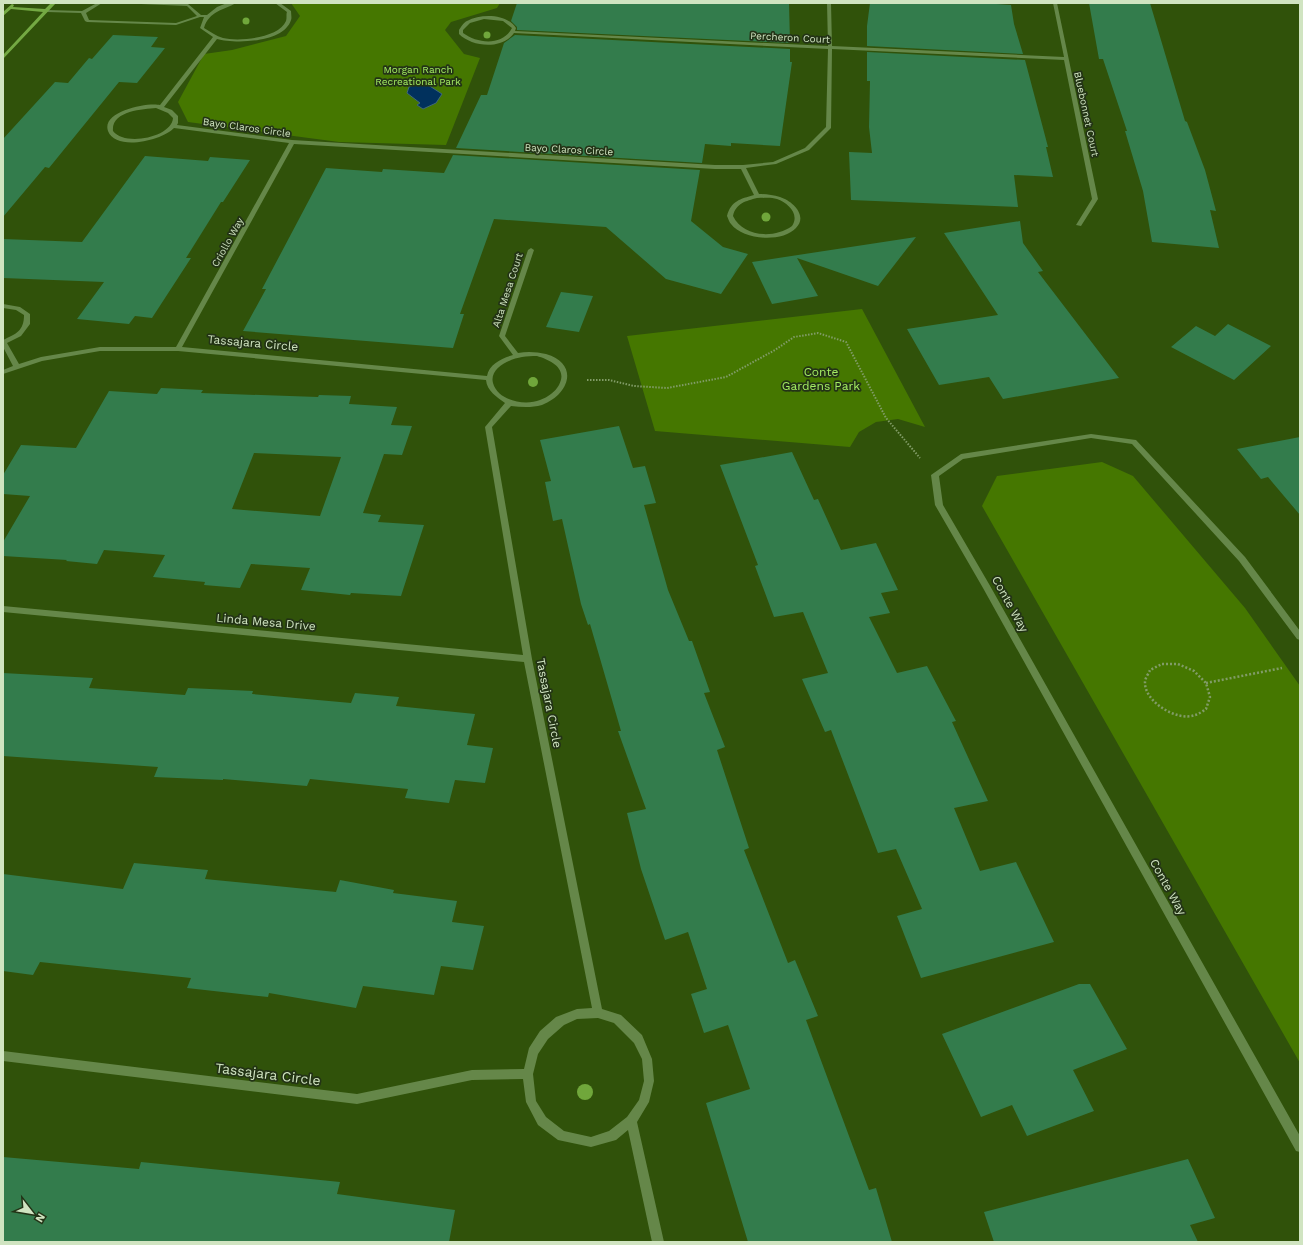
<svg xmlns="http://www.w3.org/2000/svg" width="1303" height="1245" viewBox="0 0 1303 1245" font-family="'Work Sans',sans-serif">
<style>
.green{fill:#457700}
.water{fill:#01315d;stroke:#3f677b}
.building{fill:#337c4c;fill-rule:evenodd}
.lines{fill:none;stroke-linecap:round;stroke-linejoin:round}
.path-far1{stroke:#819c67;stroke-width:2;stroke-dasharray:1.5 1.5;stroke-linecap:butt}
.path{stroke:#819c67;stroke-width:2.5;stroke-dasharray:2 2;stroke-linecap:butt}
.street{fill:#658749;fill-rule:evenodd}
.secondary{fill:#74a943;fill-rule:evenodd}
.tree{fill:#70a73b}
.labels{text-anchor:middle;stroke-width:3.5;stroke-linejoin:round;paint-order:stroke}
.far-street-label{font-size:10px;fill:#d0e4c1;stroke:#233316}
.far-park-label{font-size:10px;fill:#a4ec63;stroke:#233316}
.street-label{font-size:12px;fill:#d0e4c1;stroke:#233316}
.park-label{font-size:12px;fill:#a4ec63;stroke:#233316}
.near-street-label{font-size:14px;fill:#d0e4c1;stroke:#233316}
</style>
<rect width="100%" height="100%" fill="#30520a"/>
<path class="green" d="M291 3H500L497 8 451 22 445 30 464 54 480 58 446 145 339 142 188 122 178 102 204 54 232 50 286 36 300 16Z
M862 309 925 427 898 419 876 422 859 432 850 447 655 431 627 336Z
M1102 462 1133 476 1245 608 1300 686V1063L982 506 997 476Z"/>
<path class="water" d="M422 81 442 94 436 103 423 109 417 105 420 103 407 93 409 87Z"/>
<path class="building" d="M517 3H789L790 43 517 30V27L511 21Z
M870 3H982L1011 5 1014 24 1023 54 867 46V26Z
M1089 3H1150L1185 121 1187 122 1205 170 1216 211 1210 210 1219 248 1152 242 1143 191 1125 131H1127L1103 59H1099Z
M113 35 158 37 151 47 165 48 137 83 119 82 49 168 45 167 3 217V139L55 82 68 83 89 58 92 59Z
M515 35 790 49V62H792L780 146 731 143V146L705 144 702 163 456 148 481 95H487L504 43Z
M867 52 1025 60 1048 147H1046L1053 177 1014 175 1018 207 851 200 849 152 872 153 869 127 870 81H867Z
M453 155 700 170 691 221 723 247 748 254 721 294 666 279 606 227 494 219 460 314H464L453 348 243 331 266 289H262L326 168 382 172 383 169 444 173Z
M145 156 208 161 210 157 250 160 223 202H221L186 258H191L152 318 135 316 129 324 77 319 104 282 3 278V239L82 242Z
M1020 221 1023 243 1043 271 1038 272 1119 378 1003 399 989 377 939 385 907 329 998 315 944 233Z
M916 237 878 286 797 258 818 296 772 304 752 262Z
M561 292 593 296 579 332 546 327Z
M1228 324 1271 346 1234 380 1171 347 1196 326 1215 336Z
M161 388 203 390 201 393 318 397 319 395 351 396 349 404 397 407 391 425 412 426 402 455 384 454 363 513 381 515 378 522 424 525 401 596 351 593 350 595 301 590 310 568 251 564 240 588 204 585 205 582 153 577 165 555 104 550 97 564 66 561 67 560 3 556V542L30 496 3 494V475L21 445 76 448 109 391 157 394ZM254 453 341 457 320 516 232 509Z
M619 426 633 468 645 466 656 503 644 505 668 590 689 641H692L710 692 704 693 725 747 717 750 749 848 744 850 788 963 795 960 818 1016 806 1020 869 1190 876 1188 892 1242H748L706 1103 750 1089 728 1025 704 1033 691 994 707 989 688 932 665 940 641 869 627 813 646 809 618 731H621L590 624 588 625 581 604 562 519 553 521 545 482 551 481 540 440Z
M1300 437V515L1268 477 1261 479 1237 449Z
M792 452 814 500 818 499 841 550 876 543 898 590 881 593 890 613 869 617 897 673 927 666 956 721 952 722 988 801 954 808 980 871 1016 862 1054 942 921 978 897 916 922 909 896 849 878 853 831 730 825 732 802 679 828 673 803 612 774 617 755 566 758 565 720 465Z
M3 673 93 678 89 688 185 695 188 688 253 691 252 694 351 703 355 693 399 697 396 706 475 714 467 745 493 748 485 783 455 780 449 803 405 798 408 789 310 779 307 786 223 779V780L154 777 158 767 3 756Z
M134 863 208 870 205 879 336 892 340 880 394 890 393 893 457 901 452 922 484 926 473 970 441 966 434 995 363 986 356 1008 269 993 268 997 187 988 191 978 40 962 33 975 3 971V874L123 889Z
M1079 984H1090L1127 1049 1073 1070 1094 1111 1027 1136 1012 1105 981 1117 942 1034Z
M3 1157 139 1169 141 1162 340 1182 337 1194 455 1210 449 1242H3Z
M1188 1159 1215 1218 1190 1225 1198 1242H994L984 1212Z"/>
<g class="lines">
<path class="path-far1" d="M587 380H609L634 386 667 388 726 377 775 350 794 337 818 333 846 342 886 418 920 458"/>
<path class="path" d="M1162 664H1178L1194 671 1206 683 1210 697 1206 709C1203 711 1199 714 1195 715 1178 722 1144 702 1145 682 1145 678 1149 673 1150 670Z
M1206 683 1282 668"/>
<path class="street" d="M97 3H102L86 13 89 20 176 23 197 16 187 6 141 4 139 3 188 4 201 15H207L217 7 227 3H236C224 10 209 11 204 28 211 32 216 36 223 38 239 42 279 38 286 21 287 18 286 14 287 12L275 3H280L291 11C291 14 292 18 291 20 284 43 235 44 217 39L164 107 172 110 178 116V123L177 125 292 140 715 165H743L773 162 805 148 826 127 828 49 514 33C502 50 472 47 459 34V30C461 27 464 22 467 21 482 13 507 14 516 28L515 31 828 46 827 3H831L832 46 1064 57 1053 3H1057L1098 199 1081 226 1076 225 1092 199 1064 60 832 49 831 128 809 150 776 164 746 168 759 194C766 194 773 195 780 197 793 201 808 216 796 228 782 243 743 240 731 224 729 222 728 218 727 216 731 201 740 199 754 195L741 169H715L294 144 182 347 487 376C489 364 502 358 513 355L499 336 528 250 531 248 534 250 505 336 518 353C528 351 537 352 546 354 580 364 569 395 542 405 531 408 521 407 511 406L492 427 532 659 602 1009 621 1015 642 1035 652 1059 654 1081 649 1102 637 1122 664 1242H652L628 1130 616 1140 591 1147 558 1140 538 1125 526 1102 523 1079 472 1080 357 1104 3 1061V1051L357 1094 472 1070 524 1069 529 1048 540 1031 556 1017 577 1009 592 1008 524 662 3 612V606L523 655 485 427 505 403C497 397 487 391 486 380L178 351H100L42 361 3 374V370L13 366 3 347V340C16 334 24 331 24 315L16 310 3 308V304L20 307 30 314V324L21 336 7 343 19 364 41 357 100 347H176L289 143 174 128C163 140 116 152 108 131 101 111 148 102 160 105L213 37 200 28 204 17H200L176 25 87 22 85 21 81 13 47 12 45 11 47 10 82 11ZM484 19 503 21 512 28C503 46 478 44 463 33V30L470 23ZM156 108 168 113 173 118C172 137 125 147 113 131 111 111 143 109 156 108ZM757 198C764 198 771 197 777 199 788 203 800 214 792 226 774 239 743 237 733 216 736 203 746 201 757 198ZM537 356C550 360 568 368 559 385 555 392 548 397 540 400 525 406 498 401 493 383 489 368 510 359 522 357 527 356 532 356 537 356ZM598 1018 614 1023 634 1043 642 1059 644 1081 639 1100 627 1117 609 1131 591 1137 564 1131 546 1117 536 1101 533 1074 538 1054 548 1039 564 1025 577 1019Z
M1091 434 1136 440 1245 557 1300 631V640L1297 639 1239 561 1132 444 1091 438 963 459 939 476 943 505 989 584 1300 1136V1152L1296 1151 983 588 935 505 931 475 961 454Z"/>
<path class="secondary" d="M51 3H56L3 59V55L43 12 11 9 3 16V12L12 4 14 5 13 7 45 9Z"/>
</g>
<g class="tree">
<circle cx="246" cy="21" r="3.5"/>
<circle cx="487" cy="35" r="3.5"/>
<circle cx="766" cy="217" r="4.5"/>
<circle cx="533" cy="382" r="5"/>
<circle cx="585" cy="1092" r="8"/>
</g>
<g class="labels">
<g class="far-street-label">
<text transform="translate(790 37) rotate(3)" y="4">Percheron Court</text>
<text transform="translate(1087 114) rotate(78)" y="4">Bluebonnet Court</text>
<text transform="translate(247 127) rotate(8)" y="4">Bayo Claros Circle</text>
<text transform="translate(569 149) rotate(3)" y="4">Bayo Claros Circle</text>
<text transform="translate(227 242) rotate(-61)" y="4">Criollo Way</text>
<text transform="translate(507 290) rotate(-72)" y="4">Alta Mesa Court</text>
</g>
<g class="far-park-label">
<text x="418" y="73">Morgan Ranch<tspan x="418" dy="12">Recreational Park</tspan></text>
</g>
<g class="street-label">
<text transform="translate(253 343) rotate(5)" y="4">Tassajara Circle</text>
<text transform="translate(1010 604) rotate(61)" y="4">Conte Way</text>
<text transform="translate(266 622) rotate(5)" y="4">Linda Mesa Drive</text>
<text transform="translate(549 703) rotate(79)" y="4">Tassajara Circle</text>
<text transform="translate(1168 887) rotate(61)" y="4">Conte Way</text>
</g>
<g class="park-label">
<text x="821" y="376">Conte<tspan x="821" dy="14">Gardens Park</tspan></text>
</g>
<g class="near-street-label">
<text transform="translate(268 1074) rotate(7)" y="5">Tassajara Circle</text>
</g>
</g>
<rect width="1303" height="1245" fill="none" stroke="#d0e4c1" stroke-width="8"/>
<g transform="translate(32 1213) rotate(121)" stroke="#233316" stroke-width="3" paint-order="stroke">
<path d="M0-3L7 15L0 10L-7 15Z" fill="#d0e4c1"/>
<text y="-6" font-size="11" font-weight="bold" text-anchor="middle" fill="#d0e4c1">N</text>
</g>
</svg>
